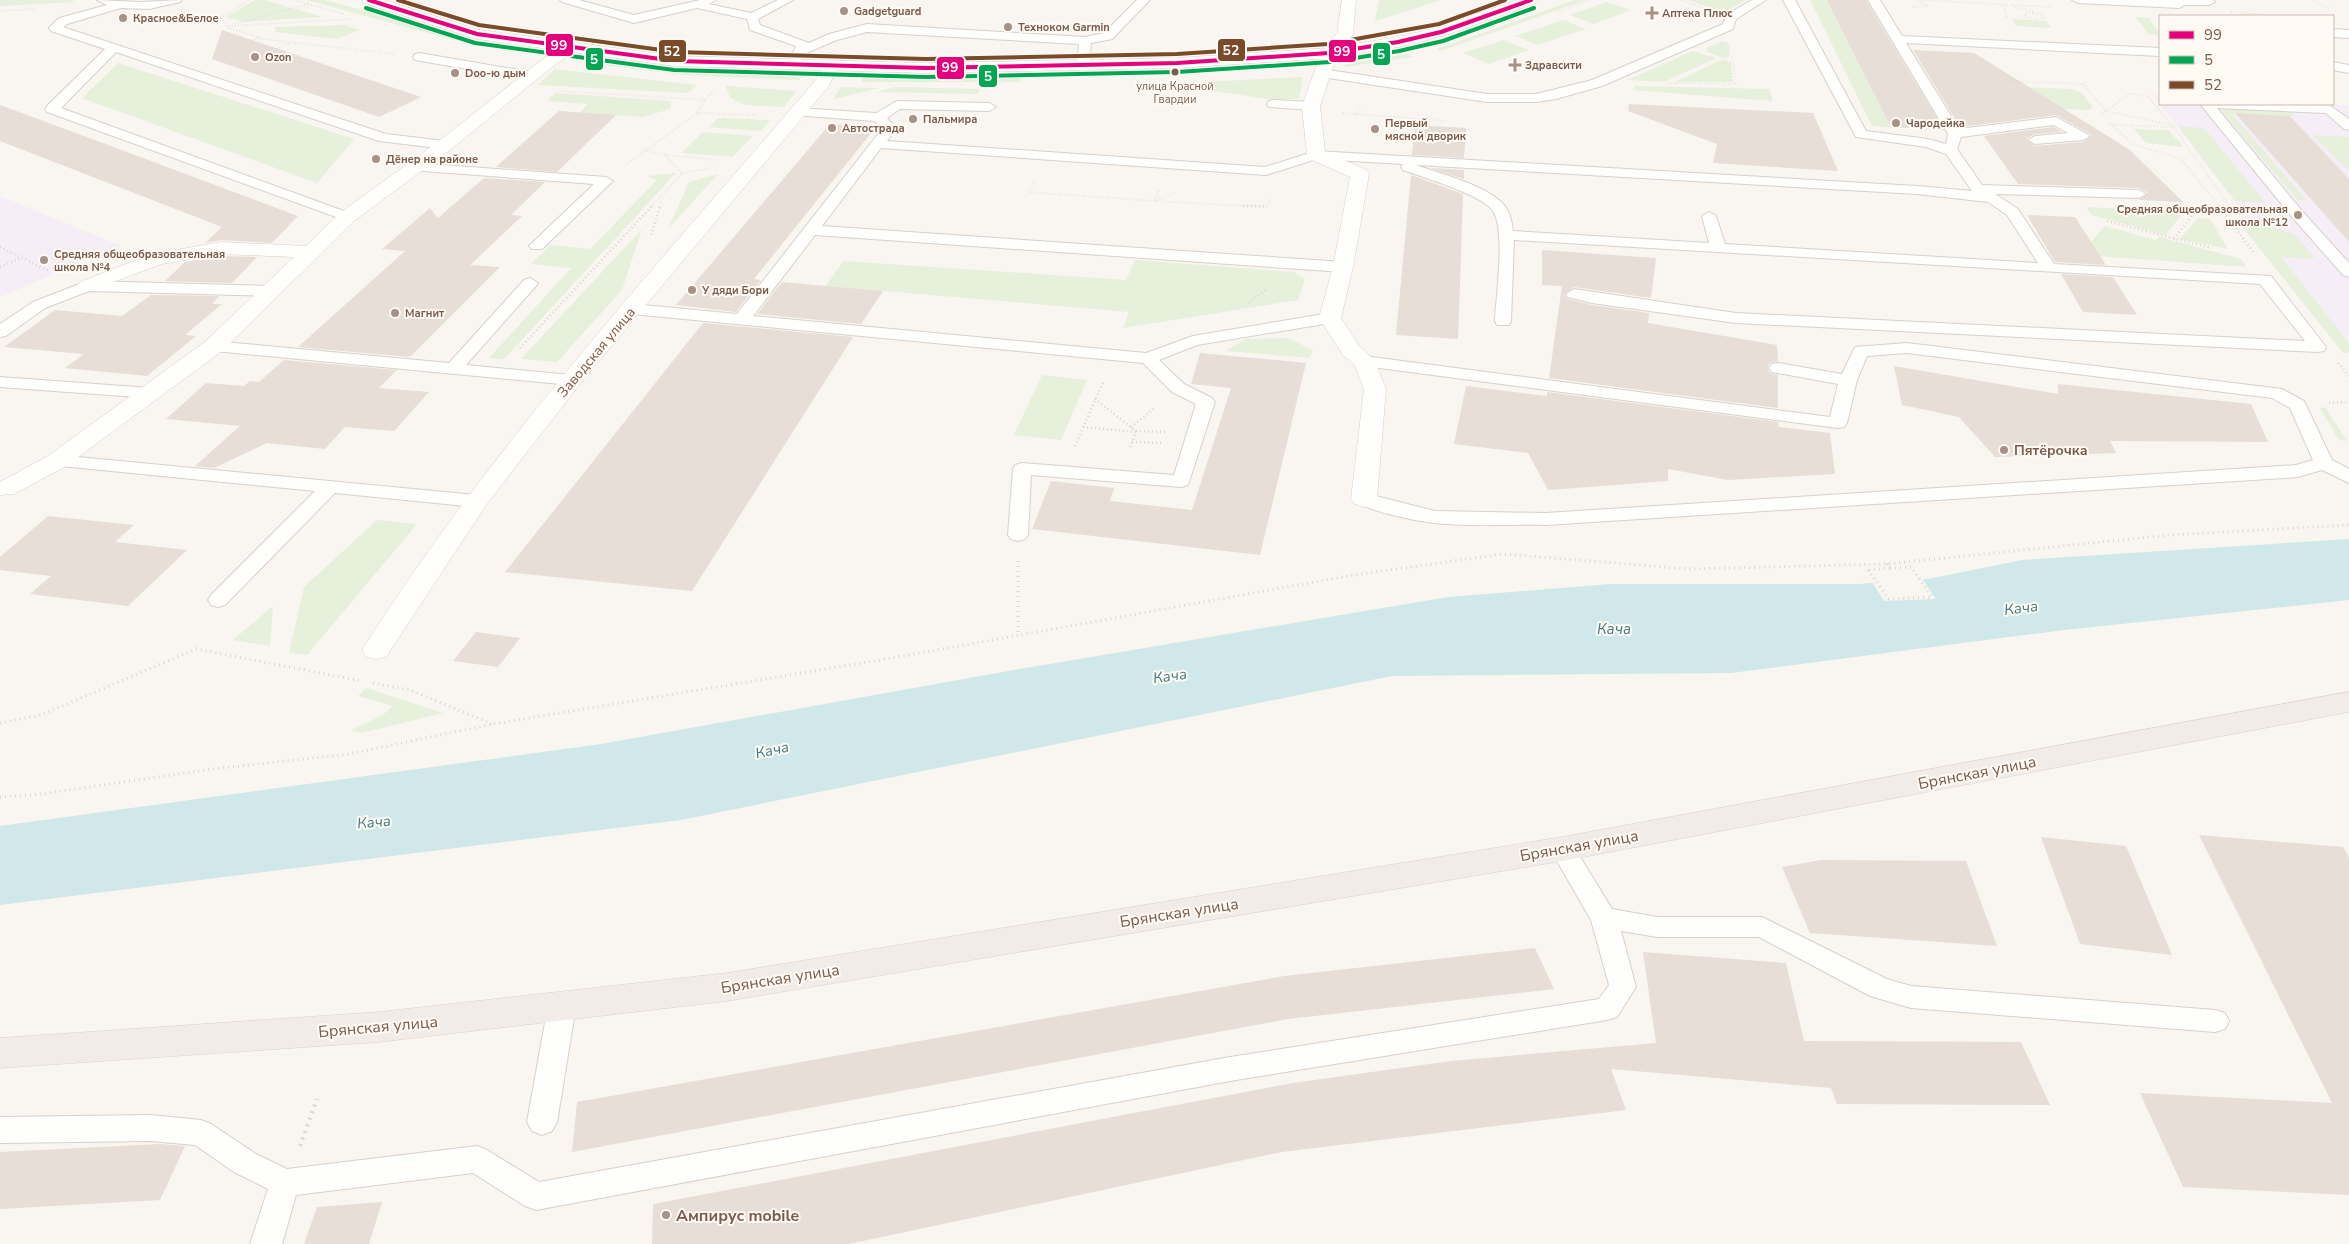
<svg xmlns="http://www.w3.org/2000/svg" width="2349" height="1244" viewBox="0 0 2349 1244" font-family="'Nunito Sans',sans-serif">
<style>
.education{fill:#f6eef6}
.green{fill:#e7f0db}
.water{fill:#d0e8ea}
.pier{fill:#f9f5f0}
.building{fill:#e6ded7}
.lines{fill:none;stroke-linecap:round;stroke-linejoin:round}
.service-casing{stroke:#d7d1cb;stroke-width:2}
.minor-casing{stroke:#d7d1cb;stroke-width:1}
.tertiary-casing{stroke:#d7d1cb;stroke-width:1}
.trunk-casing{stroke:#dad1cc;stroke-width:1}
.path-far3{stroke:#dcd5d0;stroke-width:2;stroke-dasharray:0.5 2.5;stroke-linecap:butt}
.path-far2{stroke:#dcd5d0;stroke-width:2.5;stroke-dasharray:1 3;stroke-linecap:butt}
.path-far1{stroke:#dcd5d0;stroke-width:3;stroke-dasharray:1 4;stroke-linecap:butt}
.path{stroke:#dcd5d0;stroke-width:4;stroke-dasharray:2 5;stroke-linecap:butt}
.service{fill:#fefefd;fill-rule:evenodd}
.minor{fill:#fefefd;fill-rule:evenodd}
.tertiary{fill:#fefefd;fill-rule:evenodd}
.trunk{fill:#f2ece8;fill-rule:evenodd}
.bus-1-casing{stroke:#fffaf3;stroke-width:6}
.bus-2-casing{stroke:#fffaf3;stroke-width:6}
.bus-3-casing{stroke:#fffaf3;stroke-width:6}
.bus-1{stroke:#e5007d;stroke-width:4}
.bus-2{stroke:#00a651;stroke-width:4}
.bus-3{stroke:#7a4b2a;stroke-width:4}
.poi-dot{fill:#a69286;stroke:#fffaf3;stroke-width:2}
.bus-dot{fill:#7a5c4d;stroke:#fffaf3;stroke-width:2}
.labels{text-anchor:middle;stroke-width:4;stroke-linejoin:round;paint-order:stroke}
.far-poi-label{font-size:11px;font-weight:bold;fill:#7a5c4d;stroke:#fffaf3;text-anchor:start}
.far-bus-label{font-size:11px;fill:#7a5c4d;stroke:#fffaf3}
.street-label{font-size:14px;fill:#7a5c4d;stroke:#fffaf3}
.poi-label{font-size:14px;font-weight:bold;fill:#7a5c4d;stroke:#fffaf3;text-anchor:start}
.water-label{font-size:15px;font-style:italic;fill:#437c86;stroke:#fffaf3}
.near-street-label{font-size:16px;fill:#7a5c4d;stroke:#fffaf3}
.near-poi-label{font-size:16px;font-weight:bold;fill:#7a5c4d;stroke:#fffaf3;text-anchor:start}
.line-badge{stroke:#fffaf3;stroke-width:2}
.badge-label{font-size:14px;text-anchor:middle;font-weight:bold;fill:#fff}
</style>
<rect width="100%" height="100%" fill="#f9f5f0"/>
<path class="education" d="M2152 94 2160 95V104L2349 105V343L2242 211Z
M0 196 121 246 0 297Z"/>
<path class="green" d="M0 0H69L76 2 0 6Z
M255 0H264L323 17 244 22 226 17Z
M307 0H325L468 39 517 49 512 52 461 42Z
M1379 0H1442L1375 21Z
M1575 0H1586L1441 51 1437 49Z
M1688 0H1746L1725 12Z
M1810 0H1827L1891 127 1872 126Z
M1607 2 1631 10 1594 24 1570 15Z
M2136 17 2149 18 2160 35 2148 34Z
M2012 19 2047 21 2051 28 2016 26Z
M1563 20 1586 29 1538 45 1515 36Z
M344 25 360 30 336 39 276 32 275 27Z
M1503 40 1529 50 1489 64 1463 53Z
M1722 41 1727 42 1730 48 1729 57 1723 58 1708 52 1706 48Z
M1693 51 1716 58 1664 82 1627 80Z
M1408 54 1413 57 1345 67V64Z
M1721 60 1731 63 1733 82H1675Z
M590 61 694 72 800 77V80L686 75 587 63Z
M118 63 354 139 317 183 82 98Z
M555 69 697 85 687 93 538 85Z
M1303 77 1299 99 1276 100 1206 90 1203 82Z
M862 78H1020V82H862Z
M1974 85 2070 89 2081 92 2093 107 2088 110 1987 106Z
M726 86 796 91 784 107 745 105 730 98Z
M1635 86 1769 89 1773 101 1632 90Z
M841 87 879 88 833 99Z
M895 87 980 89 978 94 877 92Z
M555 93 671 101 670 109 643 117 579 113 588 104 547 101Z
M2229 107 2290 110 2295 116 2232 114 2307 201 2298 200 2222 112V109Z
M718 118 770 120 761 131 709 127Z
M2178 126 2204 128 2266 203 2235 201Z
M2134 129 2168 130 2184 147 2146 143Z
M703 132 753 136 733 157 681 153Z
M2313 135 2349 137V171Z
M676 173 504 359 489 358 571 268 531 264 550 245 590 249 657 180 647 176Z
M718 174 668 229 689 182Z
M2086 207 2184 212 2165 235 2092 215Z
M2198 218 2210 219 2228 249 2180 239Z
M2250 219 2294 234 2315 259 2281 257 2349 343V353H2343L2237 220Z
M2105 226 2155 240 2160 237 2241 259 2246 267 2071 254 2060 235 2089 238 2091 242Z
M642 229 622 290 557 362 521 359Z
M1135 260 1294 272 1305 279 1298 300 1123 328 1129 312 826 286 843 261 1126 280Z
M1288 338 1313 350 1310 358 1226 351 1245 339Z
M1042 375 1087 380 1061 440 1014 435Z
M2319 407 2326 408 2347 441 2339 440Z
M377 520 417 524 307 655 289 653 304 587Z
M273 606 270 646 233 640Z
M366 688 443 713 361 733 351 730 383 715 393 706 358 696Z"/>
<path class="water" d="M2349 539V600L2064 630 1731 673 1392 676 681 820 0 905V826L601 744 1020 669 1448 597 1610 584H1859L1928 579 2022 560Z"/>
<path class="pier" d="M1921 577 1936 599 1884 601 1871 580Z"/>
<path class="building" d="M1827 0H1866L1944 130 1891 127Z
M222 30 421 97 379 117 212 59Z
M1913 50 1974 53 2130 150 2183 202 2139 200 2148 193 2139 188 2018 184 1984 136 2054 127 2062 132 2035 134 2026 139 2035 146 2083 142 2092 135 2056 115 1960 127Z
M1629 104 1813 113 1838 171 1713 163 1717 144 1628 111Z
M0 105 127 152 298 216 272 243 221 240 205 243 222 227 0 141Z
M559 111 616 115 557 172 496 167Z
M2235 113 2290 116 2349 179V242Z
M830 124 876 127 754 279 761 280 736 312 676 305Z
M1415 125 1466 128 1464 158 1412 155Z
M1430 168 1464 170V179L1451 175Z
M1411 175 1463 194 1458 339 1396 335Z
M484 178 545 182 511 215 522 216 470 265 500 267 410 357 298 347 405 251 382 249 430 208 438 218Z
M2027 215 2075 217 2106 265 2055 262Z
M1542 250 1656 258 1651 298 1574 287 1564 295 1568 299 1592 305 1649 313 1648 323 1777 345 1778 361 1770 363 1767 368 1770 373 1778 375V408L1549 378 1562 286 1542 285Z
M221 256 257 257 232 283 165 281 185 262Z
M2061 274 2113 277 2137 315 2083 312Z
M782 282 883 291 861 324 757 314Z
M151 295 219 296 212 304H222L185 335 196 336 147 376 65 368 84 354 4 347 55 310 122 316Z
M703 323 853 337 692 591 505 572Z
M1200 353 1306 363 1260 555 1032 529 1051 481 1114 488 1110 501 1192 510 1231 388 1191 384Z
M284 360 397 370 379 388 429 392 394 431 345 427 325 449 267 443 214 468 195 466 240 426 166 419 206 383 244 386 250 381 259 382Z
M1894 366 2058 394V384L2251 404 2268 442 2110 441 2116 453 1995 457 1959 417 1902 405Z
M1466 386 1547 396V392L1778 422 1779 427 1830 433 1835 474 1728 480 1668 469V481L1548 490 1528 453 1454 444Z
M48 516 134 525 115 542 187 550 128 606 30 594 51 576 0 570V557Z
M476 632 520 638 498 667 453 661Z
M2199 835 2343 847 2349 858V1195L2183 1187 2140 1093 2332 1103Z
M2041 837 2126 846 2172 955 2080 944Z
M1821 860 1966 861 1997 946 1810 933 1782 867Z
M1535 948 1554 989 1288 1019 572 1152 577 1102 1284 976Z
M1643 952 1786 963 1804 1041 2021 1042 2050 1105 1837 1104 1831 1088 1611 1069 1626 1110 1282 1152 849 1244H652L653 1204 1293 1083 1451 1061 1656 1043Z
M160 1144 185 1146 160 1200 0 1209V1152Z
M382 1202 369 1244H304L317 1207Z"/>
<g class="lines">
<g class="service-casing">
<path id="service" d="M97 0 140 2 182 0 180 2 149 9 121 8 67 24 63 27 386 134 445 141 452 145 445 149 379 141 116 52 61 108 352 214 354 217 347 221 47 112 45 109 47 106 105 49 51 31 49 28 59 18 107 5Z
M560 0H579L634 15 700 0H716L709 4 751 13 778 0H793L758 19 760 25 809 43 829 34 867 24 1085 37 1104 33 1137 0H1150L1112 39 1091 43 1089 65 1083 69 1077 65 1079 44 867 32 837 40 804 54 797 69 793 70 787 66 796 46 750 30 747 19 697 8 634 23 562 2Z
M1752 0H1766L1736 19 1733 29 1602 86 1556 99 1536 102H1487L1322 77 1316 73 1322 69 1487 94H1536L1592 80 1723 24 1726 15Z
M1783 0H1795L1866 131 1928 139 1946 144 1948 134 1868 0H1880L1902 36 2160 48V56L1906 43 1959 129 2056 117 2090 136 2083 140 2035 144 2028 140 2035 136 2068 133 2054 125 1961 137 1957 149 1982 185 2139 190 2146 194 2139 198 1995 194 2018 209 2054 264 2271 276 2326 347 2324 351 2318 352 1736 323 1592 303 1568 297 1566 294 1574 289 1736 313 2305 341 2260 284 1514 240 1511 321 1509 325H1497L1495 321C1496 296 1506 231 1493 211 1483 195 1422 177 1403 170L1401 167 1403 164 1317 159 1266 175 881 148 822 226 1343 262 1351 267 1343 272 815 235 753 316 1146 353 1193 336 1330 313 1336 315 1338 318 1336 321 1330 323 1197 345 1159 360 1184 384 1212 398 1215 402 1188 485 1181 487 1031 475 1028 535 1025 539 1018 541 1011 539 1008 535 1013 469 1015 465 1022 463 1174 475 1196 404 1172 392 1143 363 632 314 624 309 632 304 737 314 882 129 875 121 792 115 790 112 792 109 797 108 876 113 897 101 989 103 996 107 989 111 900 109 887 118 896 129 887 141 1265 167 1316 151 1917 186 1972 191 1946 154 1926 147 1856 137ZM1416 165 1917 194 1988 202 2007 215 2038 263 1725 244 1716 216 1709 212 1702 216 1709 243 1513 231C1512 222 1510 212 1504 205 1487 185 1440 174 1416 165Z
M2072 0H2213L2215 2 2209 5H2185L2179 8 2078 3Z
M2333 29 2349 30V38L2333 37Z
M419 53 531 72 537 76 531 80 415 60 413 57 415 54Z
M2333 62 2349 65V73L2333 70Z
M1274 100 1311 102 1318 106 1311 110 1269 107 1267 104 1269 101Z
M2200 104 2329 105 2349 119V130L2344 129 2326 113 2217 108 2302 211 2349 263V277L2343 275 2292 217Z
M415 163 606 177 613 181 542 249H532L529 246 532 243 594 184 410 170 408 167Z
M530 278 538 283 536 286 466 365 571 375 577 376 580 380 577 384 571 385 214 351 208 350 206 346 208 342 214 341 449 363 524 280Z
M87 281 270 286 278 291 270 296 89 291 45 308 6 336 0 337V324L33 302Z
M1907 343 2282 389 2304 401 2332 460 2349 469V483L2322 470 2298 477 1546 525C1510 524 1470 527 1434 523 1418 521 1363 511 1354 499L1357 495 1364 493 1435 511 1546 513 2296 465 2313 460 2290 408 2272 398 1907 353 1867 356 1857 380 1847 423 1844 427 1838 428 1364 366 1358 365 1355 361 1358 357 1364 356 1830 417 1838 384 1772 372 1769 368 1772 364 1778 363 1842 374 1855 347Z
M0 377 150 388 156 389 159 393 156 397 150 398 0 387Z
M57 455 476 495 483 497 486 501 483 505 476 507 335 493 225 605 218 607 211 605 208 600 211 595 315 491 50 465 48 461 50 457Z
M1562 840 1571 842 1612 909 1657 917H1762L1887 979 1911 986 2215 1010 2225 1013 2229 1021 2225 1029 2215 1032 1911 1008 1870 996 1759 937H1657L1621 931 1636 987 1617 1017 1607 1020 1230 1081 536 1210 525 1206 473 1173 296 1195 282 1244H250L268 1189 234 1172 195 1145 151 1141 0 1143V1117L151 1115 201 1120 211 1124 256 1154 287 1169 477 1146 487 1150 539 1182 1230 1057 1599 999 1609 985 1591 920 1550 849 1553 842Z
M562 995 572 998 576 1006 557 1122 552 1131 542 1135 532 1131 527 1122 548 1006 552 998Z"/>
</g>
<g class="minor-casing">
<path id="minor" d="M1342 0H1356L1353 34 1337 54 1320 106 1325 152 1367 170 1369 174 1353 267 1341 318 1359 346 1375 361 1386 389 1377 499 1373 504 1364 507 1355 504 1351 499 1364 389 1354 364 1343 355 1319 318 1333 267 1350 177 1310 159 1307 155 1302 106 1321 53 1337 33Z
M573 42 581 47 579 50 556 64 451 149 354 221 222 351 66 466 14 494 0 495V482L48 456 206 341 294 257 221 254 161 264 87 292 80 290 77 286 80 282 149 255 221 242 306 246 340 213 439 141 544 58Z
M831 62 839 67 828 87 579 385 486 505 386 657 376 659 366 657 362 650C492 445 657 265 815 81L825 64Z"/>
</g>
<g class="tertiary-casing">
<path id="tertiary" d="M362 0H384L479 30 675 56 926 63 1177 58 1329 48 1398 37 1436 28 1517 0H1538L1536 3 1446 35 1398 47 1329 58 1177 68 926 73 675 66 477 39 364 3Z"/>
</g>
<g class="trunk-casing">
<path id="trunk" d="M2349 692V712L1562 861 727 1001 379 1042 0 1068V1038L379 1012 727 973 1562 837Z"/>
</g>
<path class="path-far3" d="M249 0 221 18 227 27 263 39 394 54
M294 0 344 14
M1681 0 1704 8
M1923 0 2051 7
M2312 0 2330 9
M2003 5 2008 18
M1912 7 1928 6 1918 0
M2015 7 2033 11
M0 11 35 9
M1557 12 1591 0
M2231 12 2284 16
M2026 13H2039L2046 18 2036 19 2024 16Z
M235 24 308 4
M229 26 350 19
M252 40 259 38
M277 49 290 43
M1722 59 1733 63
M1954 79 2083 84 2106 111 2172 125
M1668 83 1736 84 1732 54
M560 91 705 100 697 113 756 115
M705 100 715 89
M1343 113 1446 121
M1356 115 1361 105
M2100 115 2131 93 2148 97 2174 127 2230 207
M2109 123 2133 144 2181 159 2220 207
M2112 125 2174 127
M644 150 665 155 682 173 651 207
M666 155 717 160
M626 165 697 113
M682 173 711 168
M1035 181 1029 192 1154 201 1176 192
M1159 191 1154 201 1266 207
M2168 195 2183 206
M2163 205 2194 207
M660 207 663 196
M1267 207 1270 196"/>
<path class="path-far2" d="M1243 206H1267
M2174 206 2259 211
M2219 206 2254 253
M2229 206 2232 210
M2107 221 2212 248
M651 235 660 206
M2174 239 2195 212 2212 211
M0 247 49 271
M0 267 21 258
M1249 303 1266 290
M520 348 652 206
M2338 363 2349 376
M1095 399 1136 431 1130 448
M2329 403 2349 402
M1083 427 1136 432
M1131 427 1156 407
M1136 431 1165 432
M1132 442 1162 443
M1075 446 1104 380"/>
<path class="path-far1" d="M1018 561V634
M1887 564 1890 568 1911 567 1932 597
M1868 570 1889 599 1932 597
M1869 570 1890 568
M373 683 410 690 492 724
M0 723 41 715 196 649 362 681
M0 797 41 794 213 769 349 754 493 724 886 659 1354 575 1503 554 1689 569 1887 564 2169 535 2349 525"/>
<path class="path" d="M300 1146 317 1099"/>
<use href="#service" class="service"/>
<use href="#minor" class="minor"/>
<use href="#tertiary" class="tertiary"/>
<use href="#trunk" class="trunk"/>
<g class="bus-1-casing">
<path id="bus-1" d="M369 0 477 34 675 61 926 68 1177 63 1329 53 1398 42 1441 32 1531 0"/>
</g>
<g class="bus-2-casing">
<path id="bus-2" d="M366 8 475 43 674 70 926 77 1177 72 1330 62 1399 51 1443 41 1534 8"/>
</g>
<g class="bus-3-casing">
<path id="bus-3" d="M398 0 479 25 676 52 926 59 1177 54 1328 44 1439 24 1505 0"/>
</g>
<use href="#bus-1" class="bus-1"/>
<use href="#bus-2" class="bus-2"/>
<use href="#bus-3" class="bus-3"/>
</g>
<g class="poi-dot">
<circle cx="844" cy="11" r="5"/>
<path d="M1649.5 5.5h5v5h5v5h-5v5h-5v-5h-5v-5h5z"/>
<circle cx="123" cy="18" r="5"/>
<circle cx="1008" cy="27" r="5"/>
<circle cx="255" cy="57" r="5"/>
<path d="M1512.5 57.5h5v5h5v5h-5v5h-5v-5h-5v-5h5z"/>
<circle cx="455" cy="73" r="5"/>
<circle cx="913" cy="119" r="5"/>
<circle cx="1896" cy="123" r="5"/>
<circle cx="832" cy="128" r="5"/>
<circle cx="1375" cy="129" r="5"/>
<circle cx="376" cy="159" r="5"/>
<circle cx="2298" cy="215" r="5"/>
<circle cx="44" cy="260" r="5"/>
<circle cx="692" cy="290" r="5"/>
<circle cx="395" cy="313" r="5"/>
<circle cx="2004" cy="450" r="5"/>
<circle cx="666" cy="1215" r="5"/>
</g>
<circle class="bus-dot" cx="1175" cy="72" r="4.5"/>
<g class="labels">
<g class="far-poi-label">
<text x="854" y="15">Gadgetguard</text>
<text x="1662" y="17">Аптека Плюс</text>
<text x="133" y="22">Красное&amp;Белое</text>
<text x="1018" y="31">Техноком Garmin</text>
<text x="265" y="61">Ozon</text>
<text x="1525" y="69">Здравсити</text>
<text x="465" y="77">Doo-ю дым</text>
<text x="923" y="123">Пальмира</text>
<text x="1385" y="127">Первый<tspan x="1385" dy="13">мясной дворик</tspan></text>
<text x="1906" y="127">Чародейка</text>
<text x="842" y="132">Автострада</text>
<text x="386" y="163">Дёнер на районе</text>
<text x="2288" y="213" text-anchor="end">Средняя общеобразовательная<tspan x="2288" dy="13">школа №12</tspan></text>
<text x="54" y="258">Средняя общеобразовательная<tspan x="54" dy="13">школа №4</tspan></text>
<text x="702" y="294">У дяди Бори</text>
<text x="405" y="317">Магнит</text>
</g>
<g class="far-bus-label">
<text x="1175" y="90">улица Красной<tspan x="1175" dy="13">Гвардии</tspan></text>
</g>
<g class="street-label">
<text transform="translate(596 352) rotate(-50)" y="5">Заводская улица</text>
</g>
<g class="poi-label">
<text x="2014" y="455">Пятёрочка</text>
</g>
<g class="water-label">
<text transform="translate(2021 608) rotate(-7)" y="5">Кача</text>
<text x="1614" y="634">Кача</text>
<text transform="translate(1170 676) rotate(-8)" y="5">Кача</text>
<text transform="translate(772 750) rotate(-12)" y="5">Кача</text>
<text transform="translate(374 822) rotate(-5)" y="5">Кача</text>
</g>
<g class="near-street-label">
<text transform="translate(1977 772) rotate(-11)" y="6">Брянская улица</text>
<text transform="translate(1579 845) rotate(-10)" y="6">Брянская улица</text>
<text transform="translate(1179 912) rotate(-9)" y="6">Брянская улица</text>
<text transform="translate(780 978) rotate(-9)" y="6">Брянская улица</text>
<text transform="translate(378 1026) rotate(-5)" y="6">Брянская улица</text>
</g>
<g class="near-poi-label">
<text x="676" y="1221">Ампирус mobile</text>
</g>
</g>
<g class="line-badge">
<rect x="545" y="33" width="29" height="24" rx="5" fill="#e5007d"/>
<rect x="1217" y="38" width="29" height="24" rx="5" fill="#7a4b2a"/>
<rect x="1328" y="39" width="29" height="24" rx="5" fill="#e5007d"/>
<rect x="658" y="39" width="29" height="24" rx="5" fill="#7a4b2a"/>
<rect x="1372" y="42" width="19" height="24" rx="5" fill="#00a651"/>
<rect x="585" y="47" width="19" height="24" rx="5" fill="#00a651"/>
<rect x="936" y="56" width="29" height="24" rx="5" fill="#e5007d"/>
<rect x="978" y="64" width="20" height="24" rx="5" fill="#00a651"/>
</g>
<g class="badge-label">
<text x="559" y="50">99</text>
<text x="1231" y="55">52</text>
<text x="1342" y="56">99</text>
<text x="672" y="56">52</text>
<text x="1381" y="59">5</text>
<text x="594" y="64">5</text>
<text x="950" y="72">99</text>
<text x="988" y="81">5</text>
</g>
<rect x="2159" y="15" width="175" height="90" fill="#fffaf3" stroke="#cabbb1"/>
<rect x="2169" y="31" width="25" height="8" fill="#e5007d" stroke="#cabbb1"/>
<text x="2204" y="40" font-size="15" fill="#7a5c4d">99</text>
<rect x="2169" y="56" width="25" height="8" fill="#00a651" stroke="#cabbb1"/>
<text x="2204" y="65" font-size="15" fill="#7a5c4d">5</text>
<rect x="2169" y="81" width="25" height="8" fill="#7a4b2a" stroke="#cabbb1"/>
<text x="2204" y="90" font-size="15" fill="#7a5c4d">52</text>
</svg>
